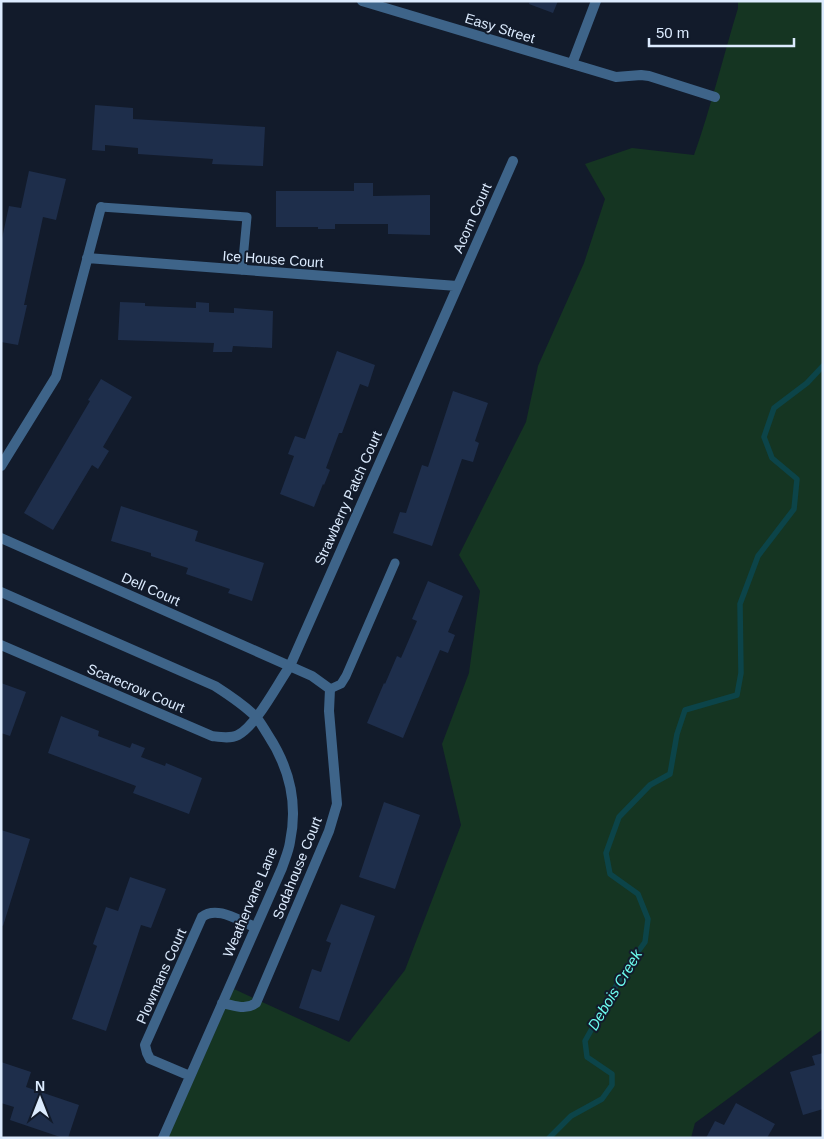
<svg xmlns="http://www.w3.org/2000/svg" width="824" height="1139" viewBox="0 0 824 1139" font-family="Arial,sans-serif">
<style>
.green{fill:#153522}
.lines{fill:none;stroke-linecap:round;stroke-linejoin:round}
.stream{stroke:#0c4449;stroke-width:5.5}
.building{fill:#1e2e4b}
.lane{stroke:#3e6489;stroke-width:9}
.street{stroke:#3e6489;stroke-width:10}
.labels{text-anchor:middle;stroke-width:4;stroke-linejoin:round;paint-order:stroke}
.street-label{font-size:14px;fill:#dcebfe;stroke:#121b2b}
.water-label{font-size:15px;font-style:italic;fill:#6cfcef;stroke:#121b2b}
</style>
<rect width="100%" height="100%" fill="#121b2b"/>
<path class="green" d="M738 1H823V1029L695 1123 691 1138H168L234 989 349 1042 405 970 461 825 442 744 469 673 480 591 459 555 526 422 538 366 584 263 605 199 585 164 632 148 694 155C711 107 723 57 738 8Z"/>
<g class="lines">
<path class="stream" d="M549 1138 571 1116 602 1099 612 1085V1074L587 1057 585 1041 626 968 645 942 648 919 638 894 610 874 606 853 619 817 650 785 670 774 677 734 685 710 737 695 741 673 740 604 758 556 794 509 797 479 772 458 764 437 774 408 807 383 823 366"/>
</g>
<path class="building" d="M530 1H558L553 13 529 4Z
M95 105 133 108V119L265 127 263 166 212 164 213 159 138 154V148L105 145V151L92 150Z
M29 171 66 179 56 220 43 217 24 305H27L18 345 1 342V243L9 206 21 208Z
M354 183H373V196L430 195V235L388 234V224H335V229H318V227H276V191H354Z
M120 302 145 303V306L196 308V302L209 303V312L234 313V308L273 311 272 348 233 346 232 352H213L214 343 118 340Z
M337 351 375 365 368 387 360 384 342 433H339L326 468 330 470 324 485 323 484 314 507 280 494 294 456 288 454 295 436 305 439Z
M101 379 132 397 103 447 109 451 98 469 92 465 53 530 24 513 90 401 88 400Z
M453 391 488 403 475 441 479 443 473 462 462 459 432 546 393 533 400 512 406 513 422 465 428 467Z
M121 506 198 531 195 541 264 563 252 601 228 593 230 589 186 574 188 568 151 556V553L111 541Z
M428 581 463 596 448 632 455 635 448 653 440 650 403 738 367 723 384 683 385 684 397 656 401 658 417 621 412 619Z
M1 683 26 692 10 736 1 733Z
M61 716 99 731 98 736 130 748 132 743 145 748 141 757 165 766 166 763 202 778 189 814 133 793 136 786 48 753Z
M384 802 420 815 395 889 359 877Z
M1 830 30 839 3 926 1 925Z
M130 877 166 889 151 928 141 925 106 1031 72 1019 97 946 93 944 106 907 118 911Z
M341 904 375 916 339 1021 299 1008 312 969 321 972 331 943 326 941Z
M823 1053V1109L803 1115 790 1072 815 1065 812 1056Z
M1 1062 31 1072 26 1087 79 1105 68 1138H63L10 1120 14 1107 1 1103Z
M736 1103 775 1124 767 1138H706L715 1121 724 1125Z"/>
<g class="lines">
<path class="lane" d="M101 207 247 217 242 270
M330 689 341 684 346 676 395 563"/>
<path class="street" d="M362 1 616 77 641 75 649 76 715 97
M572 64 596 1
M87 258 457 286
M1 466 56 377 101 207
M1 538 312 676 330 689 329 711 337 804 329 831 256 1003C245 1011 234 1005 222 1003
M1 592 215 686C229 695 243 704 255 716 260 721 264 729 268 735 289 767 298 804 290 842 289 850 285 859 282 868L163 1138
M1 645 212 736C220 737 230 739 238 735 256 726 278 683 290 666L513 161
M190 1076 150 1059 147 1053 145 1045 202 917C217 905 239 921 255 927"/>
</g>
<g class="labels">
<g class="street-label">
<text transform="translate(500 28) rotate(17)" y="5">Easy Street</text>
<text transform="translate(472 218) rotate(-66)" y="5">Acorn Court</text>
<text transform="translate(273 259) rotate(4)" y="5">Ice House Court</text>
<text transform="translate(348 498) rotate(-66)" y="5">Strawberry Patch Court</text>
<text transform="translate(151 589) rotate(24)" y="5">Dell Court</text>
<text transform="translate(136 688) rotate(23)" y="5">Scarecrow Court</text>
<text transform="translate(297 868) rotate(-68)" y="5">Sodahouse Court</text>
<text transform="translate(250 902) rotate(-67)" y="5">Weathervane Lane</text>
<text transform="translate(161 976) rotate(-66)" y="5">Plowmans Court</text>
</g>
<g class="water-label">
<text transform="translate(615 990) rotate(-59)" y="5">Debois Creek</text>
</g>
</g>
<rect width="824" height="1139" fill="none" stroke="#dcebfe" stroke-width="5"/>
<g transform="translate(40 1099)" stroke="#121b2b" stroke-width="4" paint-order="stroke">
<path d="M0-4L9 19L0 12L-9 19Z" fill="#dcebfe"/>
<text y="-8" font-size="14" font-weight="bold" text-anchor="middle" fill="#dcebfe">N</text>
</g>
<path d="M649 38v8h145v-8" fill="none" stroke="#dcebfe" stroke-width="2.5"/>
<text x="656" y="38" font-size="15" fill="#dcebfe" stroke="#121b2b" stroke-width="4" paint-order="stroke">50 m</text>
</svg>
